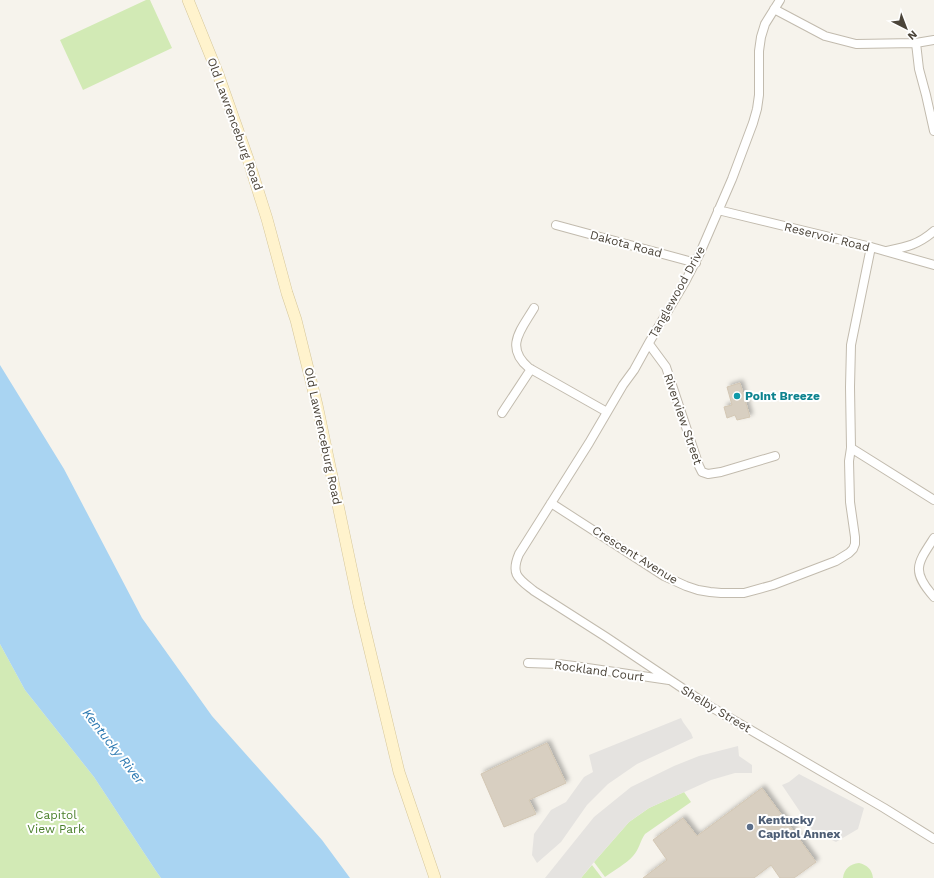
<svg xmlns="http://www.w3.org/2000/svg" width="934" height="878" viewBox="0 0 934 878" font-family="'Work Sans',sans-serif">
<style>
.green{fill:#d2eab5}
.parking{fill:#e5e3e0}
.water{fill:#a9d4f2}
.building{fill:#d8cfc1;stroke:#d3c7b4;filter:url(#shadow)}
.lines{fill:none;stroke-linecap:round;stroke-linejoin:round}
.minor-casing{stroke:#c2bbae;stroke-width:10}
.secondary-casing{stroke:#d6c79b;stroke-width:12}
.minor{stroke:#fff;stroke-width:8}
.secondary{stroke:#fff3cd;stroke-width:11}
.culture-dot{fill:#0f9aa8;stroke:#fff;stroke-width:1.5}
.service-dot{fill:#5c6f8a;stroke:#fff;stroke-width:1.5}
.labels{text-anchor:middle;stroke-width:4;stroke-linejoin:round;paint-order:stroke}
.street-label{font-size:12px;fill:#4b4439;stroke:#fff}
.culture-label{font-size:12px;font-weight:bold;fill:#0d838f;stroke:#fff;text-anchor:start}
.park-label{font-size:12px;fill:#4a7f2a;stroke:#fff}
.service-label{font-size:12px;font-weight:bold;fill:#4e5e75;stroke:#fff;text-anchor:start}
.water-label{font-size:13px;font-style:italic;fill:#2e7ab2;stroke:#fff}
</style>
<defs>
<filter id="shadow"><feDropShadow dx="3" dy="-3" stdDeviation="2" flood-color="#0004"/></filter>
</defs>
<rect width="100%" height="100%" fill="#f6f3ec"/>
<path class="green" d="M146 0H150L172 48 83 90 60 40Z
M0 644 25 690 94 777 156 871 161 878H0Z
M684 792 691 802 645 834C640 841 639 850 633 856 626 864 614 870 605 877L594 862 629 822 649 808Z
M859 863C867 865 872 869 873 878H843C844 869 850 864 859 863Z
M592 865 602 878H581Z"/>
<path class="parking" d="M681 718 683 722 691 733 693 738 637 764 608 784 587 805 561 842 537 863 532 855 534 834 551 810 566 802 584 777 593 772 589 755Z
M738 746 739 756 752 765V773H735L711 780 649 808 629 822 594 862 581 878H545L594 817 631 787 674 766 699 756Z
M799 774 864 808 858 829 836 842 813 831 782 785 789 782Z"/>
<path class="water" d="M0 365 64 469 142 618 212 716 322 840 350 878H161L156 871 94 777 25 690 0 644Z"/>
<path class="building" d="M740 383 750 417 737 420 735 415 727 418 724 407 732 405 727 387Z
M547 743 566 783 529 800 536 814 504 827 481 774Z
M762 788 816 862 794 878H780L771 865 754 878H643L667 860 653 840 683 818 697 836Z"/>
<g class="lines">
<g class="minor-casing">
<path id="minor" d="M780 0 765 24 761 37 759 51V95L757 109 753 123 732 179 700 253 685 282 650 341 634 370 623 385 589 443 519 554C510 575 519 579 534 591L606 637 706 704 884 808 934 839
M774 9 825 36 856 44 916 43 934 40
M916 43 919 69 926 95 934 131
M718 210 871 247 934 265
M556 225 696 263
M886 251C906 247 918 245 934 231
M534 308C521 330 504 347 529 368L607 412
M649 344 666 367 699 466 702 472 708 474 721 472 775 456
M502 413 531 369
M851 448 934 500
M551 503 664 576 686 586 698 590 710 592 721 593H744L773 585 836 561 849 553 853 549 855 544V537L850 502 849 461 851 448 850 387 851 345 871 247
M934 538C917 564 911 571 934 597
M528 663 558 664 574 666 669 680"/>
</g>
<g class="secondary-casing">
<path id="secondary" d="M188 0 218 74 248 159 267 219 287 293 296 320 317 405 359 605 399 772 435 878"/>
</g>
<use href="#minor" class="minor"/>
<use href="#secondary" class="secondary"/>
</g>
<circle class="culture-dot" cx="737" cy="396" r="4"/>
<circle class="service-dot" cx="750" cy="827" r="4"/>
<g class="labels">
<g class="street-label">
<text transform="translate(235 124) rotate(70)" y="4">Old Lawrenceburg Road</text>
<text transform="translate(827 237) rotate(14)" y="4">Reservoir Road</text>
<text transform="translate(626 244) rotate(15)" y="4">Dakota Road</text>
<text transform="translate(677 292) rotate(-61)" y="4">Tanglewood Drive</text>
<text transform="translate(683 419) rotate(71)" y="4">Riverview Street</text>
<text transform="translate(323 436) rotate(78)" y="4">Old Lawrenceburg Road</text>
<text transform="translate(635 555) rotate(32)" y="4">Crescent Avenue</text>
<text transform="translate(599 671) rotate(8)" y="4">Rockland Court</text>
<text transform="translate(716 709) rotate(31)" y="4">Shelby Street</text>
</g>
<g class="culture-label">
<text x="745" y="400">Point Breeze</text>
</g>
<g class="park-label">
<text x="56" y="819">Capitol<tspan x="56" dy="14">View Park</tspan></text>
</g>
<g class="service-label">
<text x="758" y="824">Kentucky<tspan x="758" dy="14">Capitol Annex</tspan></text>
</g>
<g class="water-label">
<text transform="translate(114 746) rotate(52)" y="5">Kentucky River</text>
</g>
</g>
<g transform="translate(906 28) rotate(138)" stroke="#ffffff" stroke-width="3" paint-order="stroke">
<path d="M0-3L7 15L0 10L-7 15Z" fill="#4b4439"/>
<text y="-6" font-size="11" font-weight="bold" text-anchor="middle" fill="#4b4439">N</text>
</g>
</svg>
